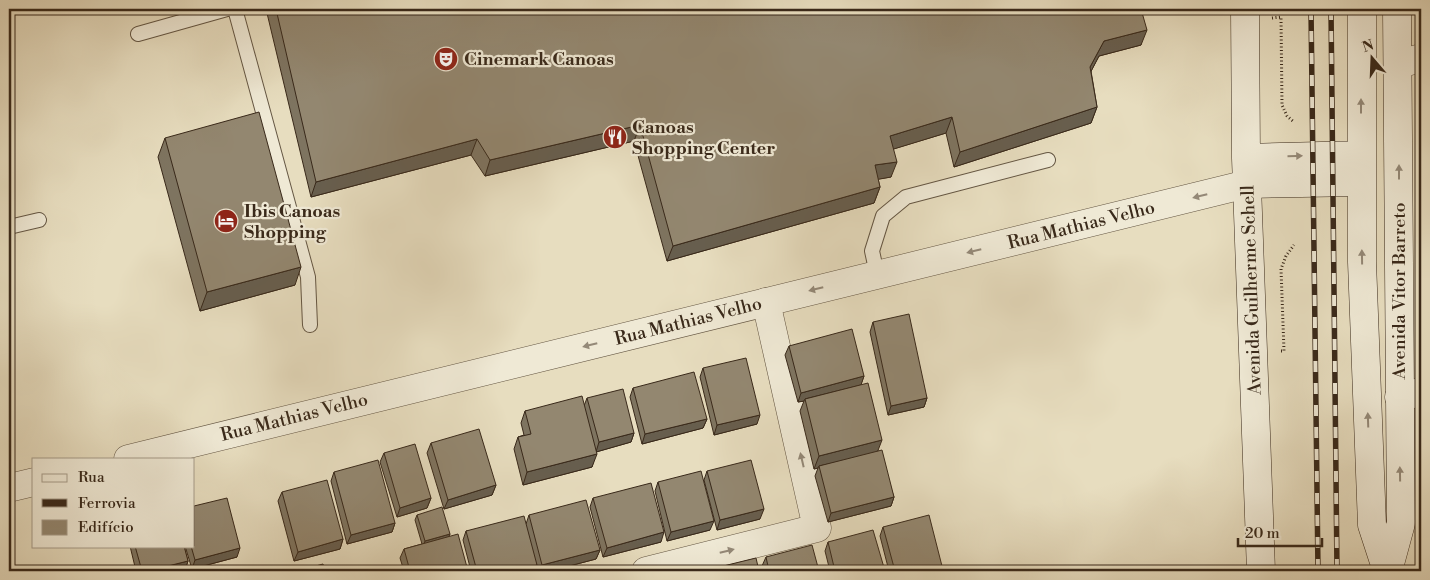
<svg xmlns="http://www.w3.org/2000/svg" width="1430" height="580" viewBox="0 0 1430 580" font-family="'Libre Bodoni',serif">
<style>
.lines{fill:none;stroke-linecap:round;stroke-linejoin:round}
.service-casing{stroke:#645643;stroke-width:16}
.minor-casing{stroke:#645643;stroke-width:29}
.tertiary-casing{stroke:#645643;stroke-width:29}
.secondary-casing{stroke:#39291a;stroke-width:29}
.path{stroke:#39291a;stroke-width:3;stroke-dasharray:1 2.5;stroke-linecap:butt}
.service{stroke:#efe9d5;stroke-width:14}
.minor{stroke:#efe9d5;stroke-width:28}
.tertiary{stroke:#efe9d5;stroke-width:28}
.secondary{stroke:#efe9d5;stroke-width:28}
.rail-casing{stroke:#39291a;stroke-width:5.5}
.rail{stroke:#efe9d5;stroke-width:4;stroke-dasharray:11;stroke-linecap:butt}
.wall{fill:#7e7460;stroke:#39291a}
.shaded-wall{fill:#675e4e;stroke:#39291a}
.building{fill:#938770;stroke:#39291a}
.oneway{fill:#948978}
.labels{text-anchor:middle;stroke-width:4.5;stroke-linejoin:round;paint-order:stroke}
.poi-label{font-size:18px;font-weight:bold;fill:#39291a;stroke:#efe9d5;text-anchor:start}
.street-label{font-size:18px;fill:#39291a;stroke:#efe9d5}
</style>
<rect width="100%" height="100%" fill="#e7ddbf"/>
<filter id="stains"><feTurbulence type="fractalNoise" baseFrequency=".004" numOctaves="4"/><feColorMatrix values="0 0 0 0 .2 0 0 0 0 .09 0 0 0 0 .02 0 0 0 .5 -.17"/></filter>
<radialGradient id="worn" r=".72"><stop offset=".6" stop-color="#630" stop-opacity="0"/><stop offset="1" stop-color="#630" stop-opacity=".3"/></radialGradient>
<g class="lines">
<g class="service-casing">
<path id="service" d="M235 9 308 277 310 325
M138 34 227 9
M9 227 39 220
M877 274 872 251 883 216 906 197 1048 160"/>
</g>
<g class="minor-casing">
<path id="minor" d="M1399 64 1421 58
M1399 397 1421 392
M646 571 817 528 766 302"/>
</g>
<g class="tertiary-casing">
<path id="tertiary" d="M128 459 1247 184
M9 488 34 482"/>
</g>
<g class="secondary-casing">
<path id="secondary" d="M1245 9 1246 158 1261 571
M1362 9V262L1372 525 1387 571
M1246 158 1361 155
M1247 184 1361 182
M1388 571 1401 523 1397 9"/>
</g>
<path class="path" d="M1272 18 1281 17 1282 105 1287 116 1294 122
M1281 351H1284L1281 269 1286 256 1294 245"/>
<use href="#service" class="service"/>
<use href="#minor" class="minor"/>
<use href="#tertiary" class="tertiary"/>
<use href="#secondary" class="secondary"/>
<g class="rail-casing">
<path id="rail" d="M1311 9 1318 571
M1331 9 1337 571"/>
</g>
<use href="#rail" class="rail"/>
</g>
<path class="wall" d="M266 9H1141V45L1099 56 1091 71 1097 107 1091 123 954 167 946 133 893 149 891 177 878 179 880 187 874 203 667 261 634 141 485 176 471 155 311 197Z
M165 138 295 285 200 311 158 157Z
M873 322 927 398 924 407 888 415 870 332Z
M789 346 864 376 861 384 878 451 894 497 891 506 828 522 815 476 818 468 814 469 800 411 804 401 798 402 785 355Z
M703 368 757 424 714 435 700 377Z
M633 388 707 419 703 428 642 444 630 397Z
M587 398 634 433 631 442 596 452 592 467 523 485 514 449 518 437 524 435 521 423 525 411 584 406Z
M431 443 496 485 492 495 444 509 427 453Z
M384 453 431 498 427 508 397 517 380 462Z
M707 471 760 519 717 530 704 480Z
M334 472 395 523 392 532 347 544 331 481Z
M658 482 710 530 667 541 655 491Z
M282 492 343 539 340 549 294 561 278 501Z
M593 498 661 542 603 557 590 507Z
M417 515 450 534 449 536 468 571H404L400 558 404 549 422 544 415 520Z
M529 515 600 550 596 559 550 571H538L537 566 535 571H471L463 540 466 531 526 524Z
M883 527 943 571H889L880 536Z
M828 542 885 571H830L825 551Z
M130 546H184L188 561 185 570 180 571H136Z
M185 546H194L237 557 192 569Z
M766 557 819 571H764L762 566Z"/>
<path class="shaded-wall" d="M1147 30 1141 45 1099 56 1085 83 1090 67 1104 41Z
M1097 107 1091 123 954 167 960 152Z
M952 117 946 133 884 152 890 136Z
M640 125 634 141 485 176 490 160Z
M477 139 471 155 311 197 316 182Z
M897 162 891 177 869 181 875 165Z
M880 187 874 203 667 261 673 246Z
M301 267 295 285 200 311 207 292Z
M864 376 861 385 805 399 804 401 798 402 801 393Z
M927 398 924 407 888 415 891 406Z
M760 415 757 424 714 435 717 425Z
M707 419 703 428 642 444 645 434Z
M634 433 631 442 596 452 599 442Z
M882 440 877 453 819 466 818 468 814 469 819 456Z
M597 454 592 467 523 485 527 472Z
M496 485 492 495 444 509 448 500Z
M894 497 891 506 828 522 831 513Z
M431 498 427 508 397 517 400 508Z
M764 509 760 519 717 530 720 520Z
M714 521 710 530 667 541 671 532Z
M395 523 392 532 347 544 351 535Z
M664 532 661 542 603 557 607 548Z
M450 534 448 538 423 546 425 541Z
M343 539 340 549 294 561 298 552Z
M240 548 237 557 192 569 195 560Z
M600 550 596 559 550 571H540L542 565Z
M188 561 185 570 180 571H148Z
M537 565 535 571H515Z"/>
<path class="building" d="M276 9H1141L1147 30 1104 41 1090 67 1097 107 960 152 952 117 890 136 897 162 875 165 880 187 673 246 640 125 490 160 477 139 316 182Z
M259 112 301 267 207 292 165 138Z
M909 314 927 398 891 406 873 322Z
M852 329 864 376 801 393 789 346Z
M746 358 760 415 717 425 703 368Z
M694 372 707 419 645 434 633 388Z
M868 383 882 440 819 456 805 399Z
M623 389 634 433 599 442 587 398Z
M582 396 597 454 527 472 518 437 531 434 525 411Z
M479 429 496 485 448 500 431 443Z
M415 444 431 498 400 508 384 453Z
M882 450 894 497 831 513 819 466Z
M378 460 395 523 351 535 334 472Z
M751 460 764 509 720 520 707 471Z
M701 471 714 521 671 532 658 482Z
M327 480 343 539 298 552 282 492Z
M651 483 664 532 607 548 593 498Z
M227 498 240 548 195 560 191 546H194V506Z
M586 500 600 550 542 565 529 515Z
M442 507 450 534 425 541 417 515Z
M929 515 943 570 939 571H895L883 527Z
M524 516 537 565 515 571H477L466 531Z
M873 530 885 571H835L828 542Z
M458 534 468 571H410L404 549Z
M812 545 819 571H769L766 557Z
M135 546H184L188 561 148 571H142Z
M756 558 759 571H703Z
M323 564 325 571H297Z"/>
<defs><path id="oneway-solid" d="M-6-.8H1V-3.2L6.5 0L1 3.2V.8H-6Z" transform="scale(1.25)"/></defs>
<g class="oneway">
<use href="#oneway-solid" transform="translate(1361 106) rotate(-90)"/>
<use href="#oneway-solid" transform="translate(1295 156) rotate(-2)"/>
<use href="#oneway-solid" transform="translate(1399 172) rotate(-90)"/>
<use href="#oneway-solid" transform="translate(1200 196) rotate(166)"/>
<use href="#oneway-solid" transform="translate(974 251) rotate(166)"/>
<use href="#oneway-solid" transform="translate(1362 257) rotate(-91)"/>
<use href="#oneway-solid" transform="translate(816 289) rotate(166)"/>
<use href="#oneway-solid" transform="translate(590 345) rotate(166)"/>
<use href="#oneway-solid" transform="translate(1368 420) rotate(-92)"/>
<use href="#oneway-solid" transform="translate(802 460) rotate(-103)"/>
<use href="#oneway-solid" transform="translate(1400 474) rotate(-91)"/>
<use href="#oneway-solid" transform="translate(727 551) rotate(-14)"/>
</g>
<defs>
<g id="theatre-disc" transform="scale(1.25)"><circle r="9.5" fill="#8f2418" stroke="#efe9d5"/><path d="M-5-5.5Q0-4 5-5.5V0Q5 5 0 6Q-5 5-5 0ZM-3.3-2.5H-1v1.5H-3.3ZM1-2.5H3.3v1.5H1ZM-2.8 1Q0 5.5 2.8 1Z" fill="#fff"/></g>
<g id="restaurant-disc" transform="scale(1.25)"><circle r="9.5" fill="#8f2418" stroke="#efe9d5"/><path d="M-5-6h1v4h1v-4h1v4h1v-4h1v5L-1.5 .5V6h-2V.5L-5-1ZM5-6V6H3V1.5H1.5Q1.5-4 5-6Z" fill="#fff"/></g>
<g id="hotel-disc" transform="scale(1.25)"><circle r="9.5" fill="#8f2418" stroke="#efe9d5"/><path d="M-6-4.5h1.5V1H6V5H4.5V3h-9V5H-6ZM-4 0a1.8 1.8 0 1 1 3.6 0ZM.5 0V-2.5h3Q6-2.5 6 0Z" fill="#fff"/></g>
</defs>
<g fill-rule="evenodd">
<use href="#theatre-disc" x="446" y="59"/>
<use href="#restaurant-disc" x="615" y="137"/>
<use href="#hotel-disc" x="226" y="221"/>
</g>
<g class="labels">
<g class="poi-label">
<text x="464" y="65">Cinemark Canoas</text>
<text x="632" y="133">Canoas<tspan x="632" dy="21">Shopping Center</tspan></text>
<text x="244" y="217">Ibis Canoas<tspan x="244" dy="21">Shopping</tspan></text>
</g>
<g class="street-label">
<text transform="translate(1081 225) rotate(-14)" y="6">Rua Mathias Velho</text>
<text transform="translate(1251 290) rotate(-92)" y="6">Avenida Guilherme Schell</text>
<text transform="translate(1399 291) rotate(-90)" y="6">Avenida Vitor Barreto</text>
<text transform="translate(688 321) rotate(-14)" y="6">Rua Mathias Velho</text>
<text transform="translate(294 417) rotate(-14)" y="6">Rua Mathias Velho</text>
</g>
</g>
<rect width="1430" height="580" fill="none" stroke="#e7ddbf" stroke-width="30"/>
<rect x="10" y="10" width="1410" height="560" fill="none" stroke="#39291a" stroke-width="2.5"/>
<rect x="15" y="15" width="1400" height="550" fill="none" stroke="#39291a"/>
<rect x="32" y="458" width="162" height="90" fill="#efe9d5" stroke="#a69c8a"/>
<rect x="42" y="474" width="25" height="8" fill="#efe9d5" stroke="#a69c8a"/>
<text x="78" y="482" font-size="15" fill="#39291a">Rua</text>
<rect x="42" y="499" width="25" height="8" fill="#39291a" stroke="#a69c8a"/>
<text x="78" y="508" font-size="15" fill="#39291a">Ferrovia</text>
<rect x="42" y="520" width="25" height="15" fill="#938770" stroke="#a69c8a"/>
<text x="78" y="532" font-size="15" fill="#39291a">Edifício</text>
<g transform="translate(1372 58) rotate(341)" stroke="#efe9d5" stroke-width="4" paint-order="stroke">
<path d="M0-4L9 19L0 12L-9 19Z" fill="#39291a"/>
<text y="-8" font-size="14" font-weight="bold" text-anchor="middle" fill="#39291a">N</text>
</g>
<path d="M1238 538v8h84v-8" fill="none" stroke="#39291a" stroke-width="2.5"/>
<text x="1245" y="538" font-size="15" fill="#39291a" stroke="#efe9d5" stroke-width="4" paint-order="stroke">20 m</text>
<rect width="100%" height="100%" filter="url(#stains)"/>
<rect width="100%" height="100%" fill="url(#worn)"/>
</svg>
